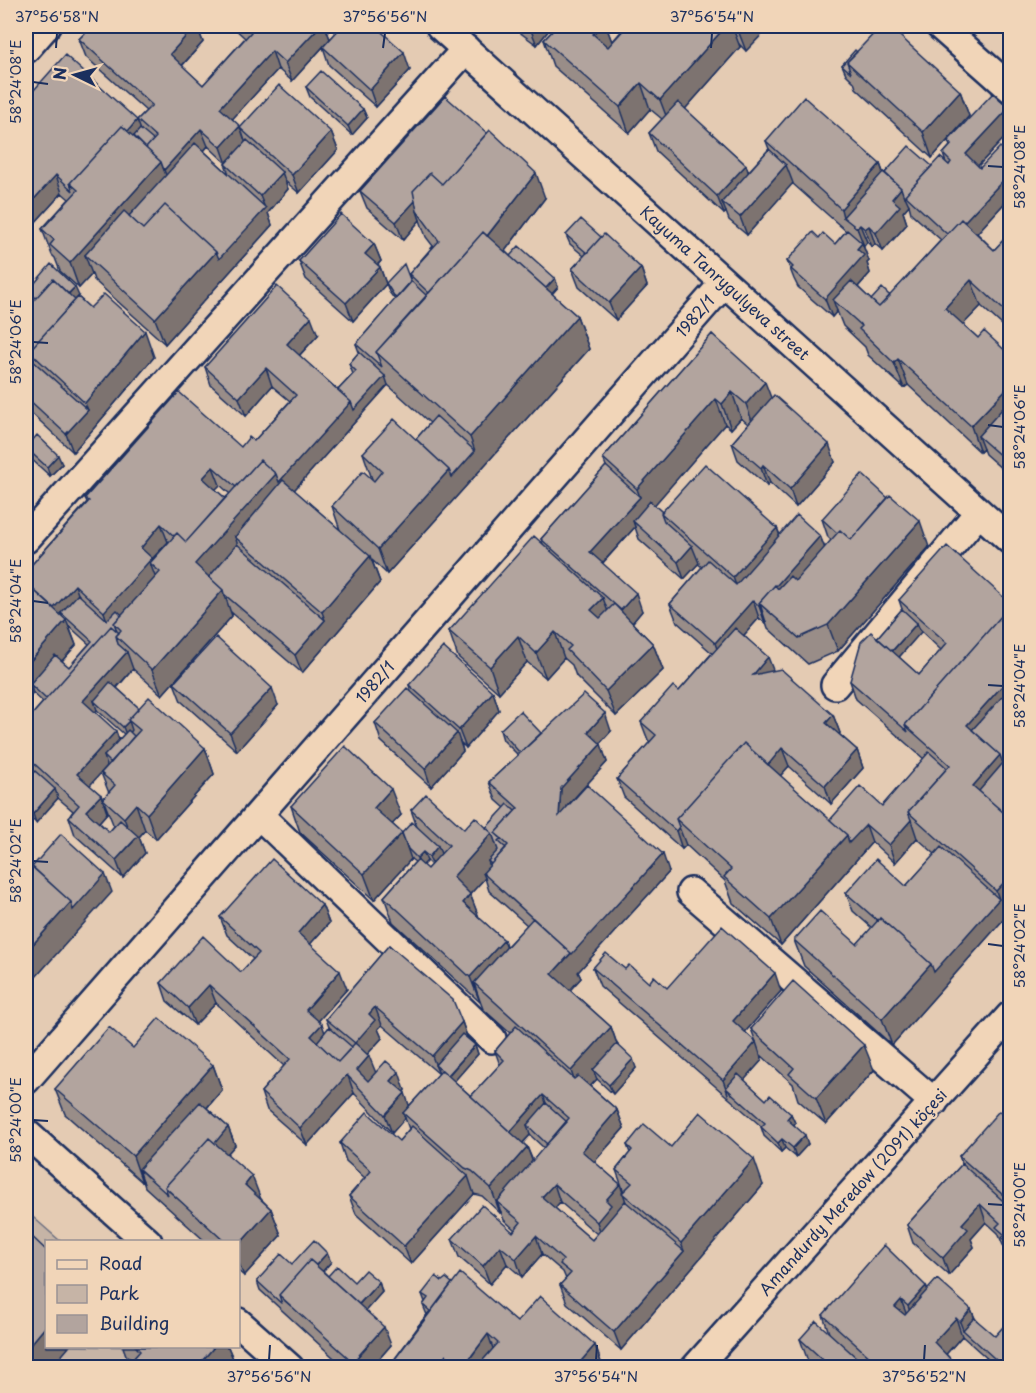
<svg xmlns="http://www.w3.org/2000/svg" width="1036" height="1393" viewBox="0 0 1036 1393" font-family="'Playpen Sans',sans-serif">
<style>
.green{fill:#c6b4a6;stroke:#707282;stroke-width:1.5}
.lines{fill:none;stroke-linecap:round;stroke-linejoin:round}
.minor-casing{stroke:#1b2f5e;stroke-width:32}
.minor{stroke:#f1d5b8;stroke-width:27}
.wall{fill:#998d88;stroke:#1b2f5e;stroke-width:1.5;fill-rule:evenodd}
.shaded-wall{fill:#7d736f;stroke:#1b2f5e;stroke-width:1.5}
.building{fill:#b2a49e;stroke:#1b2f5e;stroke-width:1.5}
.ticks{fill:none;stroke:#1b2f5e;stroke-width:2}
.labels{text-anchor:middle;stroke-width:4.5;stroke-linejoin:round;paint-order:stroke}
.street-label{font-size:16px;fill:#1b2f5e;stroke:#f1d5b8}
.neatline{fill:none;stroke:#1b2f5e;stroke-width:2}
.ticks-label{font-size:15px;text-anchor:middle;fill:#1b2f5e}
</style>
<rect width="100%" height="100%" fill="#e4cbb3"/>
<filter id="ink" filterUnits="userSpaceOnUse"><feTurbulence type="fractalNoise" baseFrequency=".0167" numOctaves="2"/><feDisplacementMap in="SourceGraphic" scale="12" xChannelSelector="R" yChannelSelector="G"/><feConvolveMatrix kernelMatrix="1 2 1 2 8 2 1 2 1" color-interpolation-filters="sRGB"/></filter>
<g filter="url(#ink)">
<path class="green" d="M26 1211 60 1241 46 1242V1346L179 1347 203 1367H26Z"/>
<g class="lines">
<g class="minor-casing">
<path id="minor" d="M440 26 1010 540
M940 26 1010 88
M26 49 46 26
M26 539 466 49
M835 685 979 512
M259 815 492 1039
M691 892 934 1102
M26 1080 724 283
M26 1133 148 1242
M238 1322 290 1368
M695 1368 1010 1016"/>
</g>
<use href="#minor" class="minor"/>
</g>
<path class="wall" d="M92 26H197L203 42 182 66 203 85 245 38 232 26H325L330 39 336 33 331 28 330 26H375L410 70 376 107 329 65 323 47 292 81 278 69 232 119 241 128 331 132 338 150 299 193 285 181 288 189 268 213 272 225 165 344 94 280 92 274 79 288 60 271 55 258 52 255 42 229 69 199 62 193 32 226 26 220V99L137 120 146 111 86 57 79 39ZM208 146 226 163 225 164 229 174 204 151Z
M511 26H552L537 45Z
M557 26H606L612 42 624 28 622 26H770L746 51 738 43 740 47 685 109 746 165 748 172 769 149 766 141 880 164 883 172 885 173 932 166 946 163 943 154 950 146 948 141 1009 108 1011 113V131L978 166 980 168 1006 152 1011 148V196L977 233 994 250 1011 232V333L981 306 963 324 978 338 1011 356V477L985 454 983 449 980 452 908 385 904 388 868 355 865 347 843 326 837 311 832 317 798 287 794 279 787 261 819 238 835 244 846 231 792 183 747 235 729 220 726 212 724 214 656 151 649 133 662 119 650 109 629 133 553 66 544 40ZM909 205 911 213 941 240 890 296 871 300 858 287 870 273 867 263 869 261 863 245 864 246 867 242 872 247 875 244 883 251 907 224 903 212Z
M857 52 960 91 969 116 932 158 856 88 854 82 846 74 842 65Z
M306 87 363 109 367 118 352 135 310 97Z
M360 191 545 198 505 251 510 256 555 278 558 287 552 294 577 316 589 349 387 574 372 560 380 582 302 673 231 612 232 616 162 695 133 669 117 688 139 708 205 748 214 774 156 839 145 830 139 837 145 853 123 878 75 835 69 817 73 811 58 798 36 823 26 814V782L32 774 26 768V711L31 716 43 702 33 693 26 702V571L87 502 85 498 241 447 254 441 290 401 272 386 246 416 211 385 205 367 318 335 299 356 338 390 353 374 349 364 359 352 356 344 395 300 389 292 386 283 411 281 409 274 433 246 426 237 420 220 403 240 367 208ZM388 385 430 423 416 439 363 453 372 479 332 506 340 530 294 490ZM220 485 230 494 225 498 215 489ZM168 542V543L153 560 152 559ZM69 626 89 644 69 667 62 661 76 645ZM97 710 124 734 119 740 95 712ZM107 766 101 773 109 793 103 799 113 824 114 826 109 832 99 822 107 813 101 795 89 785Z
M566 235 601 237 641 268 647 286 616 320 579 287 572 269 584 256 570 244Z
M374 244 381 261 378 265 380 267 386 284 353 321 306 279 299 261Z
M28 291 79 296 78 297 90 308 154 357 94 428 73 452 26 408V309L33 301 31 300Z
M712 334 771 398 835 462 796 507 770 483 767 486 738 460 732 443 748 424 741 418 731 429 725 424 654 505 662 512 777 528 780 535 820 536 825 548 831 540 828 537 822 519 929 547 838 651 808 664 768 628 766 622 765 623 759 618 744 635 773 671 833 715 840 733 839 734 857 750 863 768 831 804 789 766 780 776 830 820 882 806 924 759 856 699 850 681 877 638 902 609 899 600 1011 604V911L892 1045 804 966 794 940 857 944 872 928 853 911 846 893 906 886 935 854 917 838 895 863 872 842 781 945 733 903 725 881 686 845 682 849 624 797 617 779 650 742 648 740 641 722 679 691 712 653 677 622 670 604 702 567 698 564 684 579 639 539 635 527 602 564 642 611 632 623 653 644 663 670 616 716 576 676 572 665 564 658 546 678 527 662 499 693 458 657 449 631 543 544 541 539 606 466 603 458ZM921 631 941 650 919 675 899 657Z
M26 431 31 442 62 464 50 476 29 457 26 461Z
M174 683 278 705 237 751 181 701Z
M409 685 493 692 499 710 466 748 461 743 463 751 431 787 381 741 375 723 411 692Z
M500 730 541 733 611 731 600 743 607 762 567 806V807L669 872 578 972 581 978 570 990 611 1027 617 1044 636 1068 613 1094 597 1079 590 1086 617 1110 624 1128 594 1162 620 1184 623 1193 624 1192 616 1170 630 1153 627 1145 671 1147 763 1185 621 1350 567 1303 560 1285 566 1279 563 1272 542 1254 522 1277 507 1264 490 1284 459 1257 452 1239 513 1232 515 1230 504 1220 501 1212 500 1213 482 1196 474 1194 411 1264 356 1214 349 1196 365 1178 346 1161 340 1143 399 1141 409 1129 405 1118 392 1133 354 1093 307 1145 267 1110 261 1092 284 1066 216 1003 195 1025 167 1001 161 983 241 972 253 959 227 935 220 917 322 905 329 923 310 944 347 989 318 1021 325 1033 329 1027 326 1019 389 945 462 1022 468 1039 475 1045 478 1054 454 1081 471 1096 500 1065 495 1051 510 1033 483 1009 480 1001V1002L393 922 384 897 415 862 411 859 374 900 300 832 291 806 401 815 392 824 402 833 417 827 411 810 464 829 486 828 505 808 496 800 489 782 518 755 503 740ZM427 861 431 865 427 869 422 865ZM485 878 489 891 527 925 506 947 504 940 479 918 470 894ZM382 1025 439 1074 409 1106 403 1092 405 1090 375 1073 367 1054 382 1038 378 1029ZM530 1135 544 1148 533 1161 527 1147 523 1143ZM560 1202 597 1234 592 1240 555 1208Z
M593 968 625 969 649 983 667 988 781 991 745 1032 756 1042 751 1029 874 1070 826 1124 798 1100 793 1084 761 1055 762 1060 744 1080 766 1100 791 1114 795 1123 794 1125 808 1144 796 1157 785 1148 781 1152 764 1136 761 1127V1126L600 986Z
M133 1048 213 1065 222 1090 207 1108 228 1127 235 1145 227 1154 261 1199 271 1209 281 1235 244 1276 238 1271V1242H206L145 1187 143 1181 142 1182 65 1114 55 1089Z
M1011 1109V1258L1009 1256 1006 1248 1003 1245 998 1233 986 1222 971 1239 974 1247 949 1275 913 1243 907 1225 962 1164 959 1156 1004 1116Z
M331 1262 323 1271 328 1276 354 1282H379L382 1292 366 1310 391 1345 371 1368H345L260 1290 257 1281 292 1264Z
M442 1281 452 1283 517 1322 595 1345 603 1368H388L418 1327V1326L427 1315 423 1305 425 1302 422 1294Z
M928 1290 971 1309 975 1318 1011 1368H998L962 1336 946 1354 959 1368H812L809 1364 800 1339 829 1333 823 1315Z
M123 1347H228L234 1361 228 1368H136L135 1363 126 1355Z"/>
<path class="shaded-wall" d="M195 26H197L203 42 176 72 170 54Z
M320 26H325L330 39 292 81 285 63Z
M532 26H552L537 45 530 28Z
M601 26H606L614 47 603 60 593 34Z
M726 26H732L740 47 670 126 660 100Z
M746 26H770L746 51 739 33Z
M272 51 278 69 226 126 220 108Z
M404 52 410 70 376 107 370 90Z
M641 83 650 109 629 133 620 107Z
M960 91 969 116 932 158 923 132Z
M1009 108 1011 113V131L972 172 966 154Z
M363 109 367 118 352 135 348 126Z
M137 120 144 138 78 190Z
M240 126 246 144 227 164 221 147Z
M201 129 208 146 171 188 164 170Z
M331 132 338 150 299 193 292 175Z
M161 162 171 188 85 255 92 274 79 288 70 263Z
M880 164 889 190 843 217 841 209Z
M746 165 752 183 722 202 726 212 724 214 717 196Z
M786 165 793 183 747 235 740 217Z
M282 172 288 189 268 213 272 225 165 344 155 319 216 252 265 208 260 196Z
M1011 172V196L957 255 950 237Z
M536 173 545 198 495 264 485 239Z
M56 175 62 193 32 226 26 208Z
M433 181 417 211 420 220 403 240 396 222Z
M901 188 909 205 903 212 907 224 883 251 876 233 892 199Z
M860 225 867 242 864 246 857 228Z
M869 226 875 244 872 247 865 229Z
M862 243 869 261 867 263 870 273 840 307 833 300 837 311 832 317 825 299 857 249Z
M374 244 381 261 371 271 365 254Z
M380 267 386 284 353 321 346 303Z
M641 268 647 286 616 320 609 303Z
M555 278 558 287 541 306 538 297Z
M971 280 981 306 954 334 945 308Z
M75 287 79 296 69 306 66 297Z
M1011 307V324L1006 312Z
M577 316 589 349 387 574 378 549 449 470 475 451 470 437Z
M311 317 318 335 293 362 287 344Z
M145 331 154 357 94 428 73 452 66 434 88 410 85 403Z
M898 359 908 385 904 388 894 363Z
M266 368 272 386 246 416 239 398Z
M385 376 388 385 245 545 235 537 240 551 204 590 189 550 276 474 351 402Z
M765 382 775 408 755 430 746 404Z
M1011 384V419L978 436 983 449 980 452 971 426Z
M732 392 741 418 731 429 722 404Z
M716 399 725 424 637 525 633 521 635 527 596 570 590 552 640 497 637 489Z
M28 433 34 451 26 448 29 457 26 461V436Z
M829 444 835 462 796 507 790 489Z
M58 455 62 464 50 476 47 467Z
M763 465 770 483 767 486 761 468Z
M213 467 220 485 209 496 203 478Z
M920 521 929 547 838 651 828 625Z
M161 524 168 542 152 559 156 569 150 563 156 579 110 630 104 612 141 548Z
M777 528 786 553 742 603 733 577Z
M820 536 827 554 773 615 760 604Z
M692 546 699 563 684 579 678 562Z
M370 556 380 582 302 673 295 655 325 620 322 612Z
M75 585 81 603 61 613 64 622 51 611Z
M223 590 232 616 162 695 152 670Z
M636 593 642 611 628 628 621 610Z
M603 598 612 623 601 636 591 610Z
M753 600 759 618 721 661 715 643Z
M760 604 766 622 765 623 759 606Z
M66 620 76 645 36 690 30 684 33 693 26 702V666Z
M917 623 921 632 893 664 889 655Z
M555 632 564 658 546 678 536 653Z
M518 636 527 662 499 693 490 667Z
M653 644 663 670 616 716 606 691Z
M127 652 133 669 100 706 94 701 97 710 89 719 83 701Z
M768 657 775 675H753Z
M1011 676V713L970 733 967 725Z
M272 688 278 705 237 751 230 733Z
M493 692 499 710 466 748 459 730Z
M605 713 611 731 594 750 588 732Z
M833 715 840 733 833 741 826 723Z
M129 721 132 730 127 737 123 727Z
M116 731 122 749 104 756 107 766 84 792 77 774Z
M457 733 463 751 431 787 425 769Z
M601 744 607 762 567 806 566 834 559 816 561 788Z
M205 748 214 774 156 839 147 814Z
M782 748 789 766 772 785 765 768Z
M857 750 863 768 831 804 825 786Z
M1000 755 1010 781 989 805 973 786Z
M55 789 58 798 36 823 33 814Z
M391 789 401 815 384 833 374 808Z
M101 795 107 813 93 829 86 811Z
M136 804 145 830 139 837 145 853 123 878 116 860 133 842 124 818Z
M911 820 917 838 895 863 889 845Z
M866 825 872 842 781 945 771 919 847 835Z
M679 827 686 845 682 849 676 831Z
M402 833 411 859 374 900 364 874Z
M492 833 502 859 488 861 491 870 483 873 485 878 462 903 453 877Z
M438 846 442 856 433 866 429 857Z
M423 852 427 861 421 867 417 858Z
M663 854 669 872 578 972 581 978 561 1000 552 974Z
M105 874 112 892 26 988V952L71 902Z
M1011 875V911L892 1045 882 1019 931 964 999 899 996 891Z
M470 894 480 920 463 903Z
M322 905 329 923 304 951 298 933Z
M504 940 513 966 474 983 480 1001V1002L470 977Z
M340 971 347 989 312 1028 306 1010Z
M775 973 781 991 739 1039 733 1021Z
M209 985 216 1003 195 1025 188 1008Z
M375 1007 382 1025 378 1029 382 1038 348 1076 354 1093 307 1145 300 1128 355 1043 369 1014Z
M462 1022 468 1040 435 1065 439 1074 432 1056Z
M322 1024 328 1042 320 1051 311 1036Z
M611 1027 620 1053 593 1070 597 1079 580 1097 571 1071Z
M756 1042 762 1060 732 1094 726 1088 729 1097 723 1080Z
M475 1045 478 1054 451 1085 448 1076Z
M864 1045 874 1070 826 1124 816 1098Z
M369 1056 376 1073 363 1088 357 1070Z
M633 1059 636 1068 613 1094 609 1085Z
M213 1065 222 1090 147 1177 139 1169 143 1181 142 1182 133 1156Z
M399 1072 405 1090 398 1099 391 1081Z
M405 1093 411 1111 403 1113 405 1118 392 1133 385 1115Z
M543 1095 550 1113 527 1125 530 1135 514 1152 508 1135Z
M617 1110 624 1128 588 1169 582 1151Z
M791 1114 795 1123 791 1128 787 1119Z
M228 1127 235 1145 183 1203 170 1192Z
M805 1135 808 1144 796 1157 793 1148Z
M782 1139 785 1148 781 1152 778 1143Z
M527 1147 537 1173 497 1202 501 1212 500 1213 491 1188Z
M754 1159 763 1185 621 1350 614 1332 684 1251 681 1243Z
M252 1176 262 1202 245 1185Z
M468 1176 474 1194 411 1264 404 1246Z
M554 1184 560 1202 549 1215 542 1197Z
M620 1184 626 1202 603 1240 597 1222 606 1200Z
M980 1204 986 1222 971 1239 974 1247 949 1275 943 1258 962 1224Z
M271 1209 281 1235 244 1276 238 1261V1246Z
M536 1236 542 1254 522 1277 516 1259Z
M500 1246 507 1264 490 1284 483 1266Z
M327 1253 331 1262 291 1306 285 1301Z
M379 1282 382 1292 360 1317 356 1308Z
M926 1286 933 1303 914 1324 908 1306Z
M901 1300 908 1318 895 1307Z
M971 1309 978 1327 963 1330 960 1322Z
M956 1318 962 1336 941 1360 934 1342Z
M46 1326V1347H69L51 1368H26V1350Z
M384 1327 391 1345 371 1368H355L353 1362Z
M488 1334 497 1360 492 1368H463Z
M595 1345 603 1368H575Z
M214 1347H228L234 1361 228 1368H196Z
M446 1355 451 1368H436Z
M1011 1359V1368H1004V1367Z"/>
<path class="building" d="M92 26H195L170 54 203 85 251 32 244 26H320L285 63 272 51 220 108 240 126 221 147 201 129 164 170 161 162 146 148 156 137 137 120 128 131 122 126 70 183 73 191 56 175 26 208V99L65 55 137 120 152 105 79 39Z
M341 26H375L404 52 370 90 323 47 342 26Z
M557 26H601L593 34 608 47 627 26H726L660 100 641 83 620 107 544 40Z
M732 26H746L739 33Z
M881 26H889L960 91 923 132 847 62Z
M855 50 857 52 847 62 851 73 842 65Z
M321 71 363 109 348 126 306 87Z
M279 85 331 132 292 175 240 128Z
M993 93 1009 108 966 154 980 168 1000 147 1006 152 1011 148V172L964 222 961 219 947 234 905 195 940 157 949 165 951 162 943 154 952 144 948 141Z
M445 96 487 133 442 184 430 173 413 191 415 201 396 222 360 191Z
M804 97 880 164 841 209 766 141Z
M678 102 746 165 717 196 649 133Z
M122 126 161 162 70 263 50 245 54 240 42 229 78 190 70 183Z
M140 129 153 140 146 148 134 136Z
M490 130 536 173 487 236 483 232 429 293 409 274 439 241 417 211 413 191 430 173 442 184Z
M247 140 282 172 260 196 225 164Z
M195 143 266 208 219 259 216 252 165 205 143 229 129 216Z
M909 146 932 166 905 195 906 196 904 197 901 188 885 173Z
M769 149 786 165 740 217 722 202Z
M883 172 901 188 892 199 900 206 876 233 869 226 865 229 860 225 857 228 843 217Z
M165 205 216 252 155 319 85 255 124 211 143 229Z
M341 214 374 244 365 254 380 267 346 303 299 261Z
M581 219 601 237 587 253 566 235Z
M961 219 994 250 1011 232V307L1006 312 971 280 945 308 978 338 984 331 1011 356V384L971 426 898 359 894 363 859 329 862 326 833 300 851 281 879 307Z
M847 230 862 243 857 249 864 255 825 299 791 269 793 267 787 261 813 232 819 238 823 233 835 244Z
M483 232 577 316 470 437 376 352Z
M604 234 641 268 609 303 572 269Z
M519 246 555 278 546 288 510 256Z
M51 264 75 287 68 294 53 279 36 298 28 291Z
M404 264 411 282 396 299 386 283Z
M53 279 75 300 29 351 31 359 88 410 66 434 26 397V309Z
M411 281 427 296 376 352 382 367 356 344Z
M277 286 311 317 287 344 351 402 279 482 276 474 260 460 236 487 213 467 203 478 225 498 186 542 177 533 174 536 161 524 141 548 152 558 104 612 75 585 54 608 26 583V571L89 501 85 498 179 392 241 447 249 437 254 441 296 395 266 368 239 398 205 367Z
M882 288 890 296 879 307 871 300Z
M104 294 145 331 85 403 29 351 78 297 90 308Z
M712 334 765 382 746 404 732 392 722 404 716 399 637 489 603 458Z
M359 352 385 376 354 410 351 402 338 390 356 371 349 364Z
M774 395 829 444 790 489 763 465 761 468 732 443Z
M1011 399V465L978 436Z
M436 416 475 451 452 477 449 470 416 439Z
M394 419 449 470 378 549 332 506 363 471 374 481 382 471 363 453Z
M37 435 58 455 47 467 26 448Z
M260 460 276 474 195 564 223 590 152 670 116 636 121 630 114 623 160 572 150 563 177 533 186 542Z
M705 464 777 528 733 577 661 513Z
M606 466 640 497 590 552 636 593 621 610 541 539Z
M862 474 888 498 851 540 840 530 837 533 822 519Z
M283 480 370 556 322 612 235 537Z
M890 495 920 521 828 625 799 638 759 603 775 585 778 589 790 576 795 581 840 530 851 540Z
M650 501 662 512 661 513 664 521 692 546 678 562 633 521Z
M797 515 820 536 776 586 775 585 759 603 760 604 759 606 753 600 715 643 670 604 708 560 736 585Z
M534 536 603 598 591 610 600 618 614 604 653 644 606 691 567 650 571 646 555 632 536 653 518 636 490 667 449 631Z
M237 544 325 620 295 655 224 594 223 590 209 577Z
M947 546 1011 604V605L905 725 908 732 850 681 861 642 871 632 919 675 947 643 899 600Z
M26 583 66 620 26 666Z
M78 594 107 620 117 610 122 615 114 623 117 631 111 626 46 699 30 684 55 655 69 667 92 641 61 613Z
M1011 605V676L967 725 1000 755 973 786 1011 819V875L996 891 908 812 950 765 905 725Z
M902 609 917 623 892 651 877 638Z
M111 626 119 633 116 636 118 644 127 652 83 701 116 731 77 774 101 795 86 811 109 832 120 820 138 836 116 860 69 817 79 805 26 756V711L31 716Z
M735 628 768 657 753 675 781 669 833 715 826 723 857 750 825 786 782 748 768 765 744 743 676 819 679 827 676 831 617 779 656 735 641 722 673 686 679 691Z
M216 637 272 688 230 733 174 683Z
M443 647 493 692 459 730 409 685Z
M110 682 139 708 128 720 129 721 123 727 94 701Z
M1011 687V819L979 791 1003 763 1000 755 972 730Z
M407 688 457 733 425 769 375 723Z
M584 694 605 713 588 732 601 744 561 788 559 816 587 785 663 854 572 954 483 873 508 845 495 833 518 808 489 782Z
M149 697 205 748 147 814 136 804 124 818 103 799 115 785 101 773 140 730 128 720Z
M520 711 541 733 520 753 500 730Z
M128 730 134 736 111 763 104 756Z
M744 743 847 835 771 919 724 877 731 869 676 819Z
M345 746 391 789 374 808 402 833 364 874 291 806Z
M929 752 947 768 908 812 911 820 889 845 866 825 849 843 847 835 830 820 860 786 882 806Z
M35 771 55 789 33 814 26 807V782Z
M426 794 464 829 475 817 492 833 453 877 470 894 463 903 504 940 470 977 384 897 417 860 427 869 449 845 411 810Z
M508 804 515 811 495 833 501 838 498 841 506 848 491 864 488 861 498 850 492 833 486 828Z
M412 822 438 846 429 857 423 852 417 858 408 849 402 833Z
M61 834 105 874 73 910 71 902 32 867Z
M941 847 999 899 934 972 931 964 880 918 878 921 846 893 876 859 906 886Z
M272 859 322 905 298 933 340 971 306 1010 322 1024 311 1036 338 1062 355 1043 369 1056 357 1070 368 1081 386 1061 399 1072 391 1081 405 1093 385 1115 347 1075 300 1128 261 1092 290 1059 209 985 188 1008 161 983 203 936 241 972 259 953 220 917Z
M26 861 71 902 26 952Z
M820 911 857 944 880 918 931 964 882 1019 794 940Z
M533 918 571 953 552 974 611 1027 571 1071 474 983Z
M722 926 775 973 733 1021 756 1042 723 1080 593 968 606 953 625 969 629 965 649 983 654 976 667 988Z
M389 945 453 1000 462 1022 432 1056 375 1007 369 1014 375 1020 355 1043 326 1019Z
M793 981 864 1045 816 1098 789 1074 794 1068 751 1029Z
M159 1018 213 1065 133 1156 55 1089 109 1027 133 1048Z
M516 1026 574 1079 578 1076 617 1110 582 1151 620 1184 606 1200 611 1205 597 1222 554 1184 542 1197 592 1240 625 1201 684 1251 614 1332 560 1285 571 1273 560 1264 563 1260 536 1236 516 1259 500 1246 483 1266 452 1239 482 1205 513 1232 521 1222 497 1202 569 1118 543 1095 510 1132 471 1096 504 1060 495 1051Z
M329 1027 352 1047 338 1062 317 1042Z
M462 1034 475 1045 448 1075 435 1065Z
M617 1044 633 1059 609 1085 593 1070Z
M442 1070 527 1147 491 1188 472 1171 465 1168 403 1113Z
M738 1074 766 1100 770 1095 791 1114 787 1119 805 1135 793 1148 782 1139 778 1143 761 1127 765 1123 726 1088Z
M200 1102 228 1127 215 1143 209 1138 165 1187 168 1195 139 1169Z
M546 1103 567 1122 547 1144 527 1125Z
M1011 1109V1122L1004 1116Z
M999 1111 1011 1122V1202L959 1156Z
M367 1112 399 1141 412 1126 468 1176 404 1246 349 1196 371 1171 340 1143Z
M700 1112 754 1159 681 1243 622 1193 632 1183 616 1170 632 1150 627 1145 644 1124 671 1147Z
M209 1138 252 1176 245 1185 271 1209 238 1246V1242H225L165 1187Z
M962 1164 1011 1208V1246L1002 1238 1005 1235 996 1227 1000 1223 980 1204 962 1224 968 1229 943 1258 907 1225Z
M26 1231 46 1250V1326L26 1350Z
M314 1240 327 1253 316 1265 310 1260 279 1295 282 1304 257 1281 281 1254 292 1264Z
M884 1245 926 1286 908 1306 901 1300 895 1307 905 1315 937 1279 971 1309 960 1322 956 1318 934 1342 959 1368H882L823 1315Z
M310 1260 384 1327 353 1362 279 1295Z
M337 1266 354 1282 365 1270 379 1282 359 1304 328 1276Z
M460 1273 517 1322 540 1296 595 1345 575 1368H476L498 1343 488 1334 463 1367 446 1355 436 1368H388Z
M436 1276 442 1281 446 1278 452 1283 419 1327 418 1326 430 1311 423 1305 428 1298 422 1294Z
M974 1318 995 1336 1011 1318V1359L1004 1367 963 1330Z
M816 1321 868 1368H832L800 1339Z
M136 1347H214L196 1368H160L155 1364 152 1368H143L133 1359 140 1351Z"/>
</g>
<path class="ticks" d="M56 48 57 33M383 48 385 33M711 48 712 33M33 82 48 84M988 166 1003 167M33 342 48 343M988 425 1003 427M33 601 48 603M988 685 1003 686M33 861 48 862M988 944 1003 946M33 1120 48 1121M988 1204 1003 1205M269 1360 270 1345M596 1360 597 1345M924 1360 925 1345"/>
<g class="labels">
<g class="street-label">
<text transform="translate(725 283) rotate(42)" y="6">Kayuma Tanrygulyeva street</text>
<text transform="translate(695 316) rotate(-49)" y="6">1982/1</text>
<text transform="translate(375 682) rotate(-49)" y="6">1982/1</text>
<text transform="translate(853 1192) rotate(-48)" y="6">Amandurdy Meredow (2091) köçesi</text>
</g>
</g>
<rect width="1036" height="1393" fill="none" stroke="#f1d5b8" stroke-width="66"/>
<rect x="45" y="1240" width="195" height="108" fill="#f1d5b8" stroke="#9b9394" stroke-width="1.5"/>
<rect x="57" y="1260" width="30" height="9" fill="#f1d5b8" stroke="#9b9394" stroke-width="1.5"/>
<text x="99" y="1270" font-size="18" fill="#1b2f5e">Road</text>
<rect x="57" y="1285" width="30" height="18" fill="#c6b4a6" stroke="#9b9394" stroke-width="1.5"/>
<text x="99" y="1300" font-size="18" fill="#1b2f5e">Park</text>
<rect x="57" y="1315" width="30" height="18" fill="#b2a49e" stroke="#9b9394" stroke-width="1.5"/>
<text x="99" y="1330" font-size="18" fill="#1b2f5e">Building</text>
<g transform="translate(75 75) rotate(275)" stroke="#f1d5b8" stroke-width="4.5" paint-order="stroke">
<path d="M0-4.5L10 22L0 15L-10 22Z" fill="#1b2f5e"/>
<text y="-9" font-size="16" font-weight="bold" text-anchor="middle" fill="#1b2f5e">N</text>
</g>
<rect x="33" y="33" width="970" height="1327" class="neatline"/>
<g class="ticks-label">
<text x="57" y="22">37°56'58"N</text>
<text x="385" y="22">37°56'56"N</text>
<text x="712" y="22">37°56'54"N</text>
<text transform="translate(16 82) rotate(-90)" y="5">58°24'08"E</text>
<text transform="translate(1020 167) rotate(-90)" y="5">58°24'08"E</text>
<text transform="translate(16 342) rotate(-90)" y="5">58°24'06"E</text>
<text transform="translate(1020 427) rotate(-90)" y="5">58°24'06"E</text>
<text transform="translate(16 601) rotate(-90)" y="5">58°24'04"E</text>
<text transform="translate(1020 686) rotate(-90)" y="5">58°24'04"E</text>
<text transform="translate(16 861) rotate(-90)" y="5">58°24'02"E</text>
<text transform="translate(1020 946) rotate(-90)" y="5">58°24'02"E</text>
<text transform="translate(16 1120) rotate(-90)" y="5">58°24'00"E</text>
<text transform="translate(1020 1205) rotate(-90)" y="5">58°24'00"E</text>
<text x="269" y="1382">37°56'56"N</text>
<text x="596" y="1382">37°56'54"N</text>
<text x="924" y="1382">37°56'52"N</text>
</g>
</svg>
